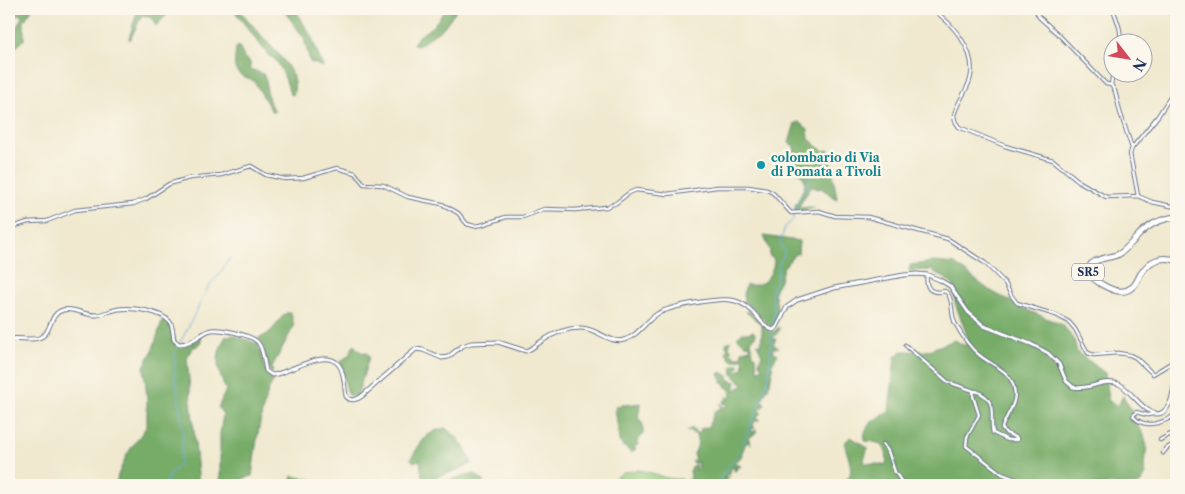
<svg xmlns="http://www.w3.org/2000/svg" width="1185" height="494" viewBox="0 0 1185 494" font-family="'Libre Caslon Text',serif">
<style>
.green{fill:#94c878;stroke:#587c6b}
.forest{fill:#77ac68;stroke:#496e63}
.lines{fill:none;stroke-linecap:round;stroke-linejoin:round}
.stream{stroke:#6aaedf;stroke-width:1}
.minor-casing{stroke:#667086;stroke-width:4.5}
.tertiary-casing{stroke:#667086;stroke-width:5}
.primary-casing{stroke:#667086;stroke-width:7}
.minor{stroke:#fff;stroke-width:2.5}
.tertiary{stroke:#fff;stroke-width:3}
.primary{stroke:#fff;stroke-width:5}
.culture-dot{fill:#0f9aa8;stroke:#fbf7ec;stroke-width:2}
.labels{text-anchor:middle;stroke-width:5;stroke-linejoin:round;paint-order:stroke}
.shield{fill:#fbf7ec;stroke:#5e6b89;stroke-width:1}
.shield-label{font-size:11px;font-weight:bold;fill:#1b2f5e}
.culture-label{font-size:12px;font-weight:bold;fill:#0d838f;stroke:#fbf7ec;text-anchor:start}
</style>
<rect width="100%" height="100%" fill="#fbf7ec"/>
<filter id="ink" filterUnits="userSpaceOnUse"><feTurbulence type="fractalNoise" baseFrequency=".02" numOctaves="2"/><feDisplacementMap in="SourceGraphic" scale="10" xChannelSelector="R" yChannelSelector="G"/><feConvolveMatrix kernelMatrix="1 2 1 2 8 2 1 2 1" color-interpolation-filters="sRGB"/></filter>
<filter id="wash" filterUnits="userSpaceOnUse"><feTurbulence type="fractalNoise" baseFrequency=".0096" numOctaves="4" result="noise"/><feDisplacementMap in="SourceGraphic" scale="20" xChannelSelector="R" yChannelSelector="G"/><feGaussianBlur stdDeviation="1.12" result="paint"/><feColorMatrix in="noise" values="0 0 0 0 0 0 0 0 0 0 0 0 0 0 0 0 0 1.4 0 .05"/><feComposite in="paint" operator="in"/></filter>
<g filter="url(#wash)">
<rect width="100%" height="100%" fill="#f0e9cf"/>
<path class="green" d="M639 470C654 472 666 481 682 479V485H604L624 472Z"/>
<path class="forest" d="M9 9H32L24 21V40L14 49 9 45V35L15 30 22 17 20 14 12 18 9 17Z
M138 9H172L156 26 152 18 142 15 130 40 129 38Z
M233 9H238C247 18 253 26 261 35 274 51 301 72 293 95L290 94C287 83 280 59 269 56Z
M283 9H295L312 38 323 67 310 62 304 38Z
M446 9H457L443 28 418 46 413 44 418 37 433 26Z
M239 46 244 58 250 62V69L263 74 266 80 267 93 270 104 275 111 272 112 254 81C231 72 234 71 236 48Z
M799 122 808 129 809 139 823 151 829 150 837 199 821 188 818 189 811 186 798 208 811 207 815 208 796 212 795 210 796 204 805 186V180L796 168 792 155 795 147 789 143 795 123Z
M764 236 799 241 798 254 796 253 783 268 780 280 774 291 779 316 775 325 771 327 744 301 743 294 746 285C750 285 755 286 759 284 769 281 774 268 774 259L769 256 770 251Z
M934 262 955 264 989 290 1025 309 1063 325 1074 340 1077 352 1105 373 1108 400 1118 406 1123 396 1132 411 1135 422 1144 435 1147 447 1144 464 1146 474 1140 484 1136 485H839C842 482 846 480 849 477 854 469 846 451 844 443L851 437 868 448 864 459 865 463 886 465C889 447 881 441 864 441 864 423 874 420 889 412L895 357 902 351H926L955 340 965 346 968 338 955 303V287L946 279 931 270 909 271 910 265Z
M748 310 770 332H773L779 327V331L772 339H776L773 345 779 347 774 348 772 351 778 354 771 365 773 367 770 383 768 387 769 389H767L761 402H764L765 405 758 410 762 413 757 416 760 420 755 421 753 425 755 428 751 429 753 432 756 430 757 432 749 438 751 444 747 442C744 445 744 450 741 454L744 455 734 463 741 466 738 468 736 467 737 470 734 471V467L731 468 730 474H728L723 479 730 476 725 482 728 483 726 485H684L686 481 691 478 690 471H691L692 466 695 465 696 470 699 468 697 467 698 462 694 464 692 462 695 458 694 454C698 446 699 442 695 434L687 431 692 428 698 434 701 432 700 429 708 427 715 411 721 408 720 403 723 407H727V404H724L723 401 726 400 727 396 729 398H731L730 390 725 386 726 384 722 383V380L719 374 721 372 728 376 729 380 736 382 734 390 744 385 733 375 732 366 739 364V367L735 370 738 371 744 367 743 358 733 361 729 358V356L726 353 728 348 726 347V343L731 341 729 347 732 350 729 352 733 354 735 357H741L742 351 750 349 751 346 745 345 737 337 742 333H747L753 331 756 335 751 341 753 354 756 356 757 369 759 370 762 368 759 362 762 355 757 344 760 345C762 341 762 329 762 325L746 312Z
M286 313H291L294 326 272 367 273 372H270L262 343 258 338C274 334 275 323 286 313Z
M162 321H167C174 330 170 342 182 348L200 338 201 342 197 346 192 348 187 358 199 485H116L118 475 127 454 147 426V399L144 366 152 352Z
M233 335 258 344 265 369 273 380C260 406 256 447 252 476L227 484 220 483V434L223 414 218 408 226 390C217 370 214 356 226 336Z
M354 345 361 352 367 353 369 357 358 393V398L349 395C343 385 346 372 340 362L349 355Z
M641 403 638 417 643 425V434L638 439V445L635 446V450L631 453C628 448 622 447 619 441L615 406Z
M445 428C458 435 466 449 472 463L460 469 425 481 422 477 420 460 413 462 411 458C421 443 426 431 445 428Z
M475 474 483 481 484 485H438L445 481Z
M292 476 319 481 323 485H289Z"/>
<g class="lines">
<path class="stream" d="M773 328 774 310 772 289 777 278 778 266 785 253 780 243 785 227 793 220 795 205 805 190 812 173 831 159
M165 485 169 476 180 463 183 439V427L175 376V353L209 286 219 275 230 258
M715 485 740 452 768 381 772 333"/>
</g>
</g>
<g filter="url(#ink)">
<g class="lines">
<g class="minor-casing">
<path id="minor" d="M932 9C953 24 978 52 970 80 966 92 957 103 954 115L955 121 959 127 1005 146 1053 160 1080 182 1106 197 1138 196 1152 202 1176 207
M1035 9 1039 17 1059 35 1106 84 1111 85
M1113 9C1117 21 1122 30 1120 42
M1113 72 1111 85 1115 91 1120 112 1132 148
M1138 196 1130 154 1132 148 1158 116 1176 88
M9 228 28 222 47 221 75 210 133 204 146 199 169 184 189 178 221 175 251 166 266 175 285 179 303 178 337 168 355 173 364 184 383 185 408 197 442 204 458 213 467 224 474 226 481 225 506 217H523L544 209 575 210 606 207 616 203 629 193 636 190 667 194 717 187H748L767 190 773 193 791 213 819 211 835 216 868 217 948 239 985 263 1005 283 1011 295 1017 303 1056 315 1069 322 1075 329 1088 353 1094 355 1118 353 1130 355 1136 358 1153 374 1176 360
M927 275C925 290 932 294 945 291 954 297 950 313 955 323 961 334 968 346 978 354 990 365 1010 369 1014 388 1018 404 1006 414 1002 428L1006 433 1017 438V440H1008L993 433C989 416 999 400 976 391L973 393V396L979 415 967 437 966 446 1002 474 1032 485
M905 345 948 382 974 391
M1154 414 1147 415 1136 412 1133 416C1144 430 1164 423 1176 414
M1160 440 1176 431
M883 444 888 451 895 472 904 485
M1163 453 1167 448 1176 443"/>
</g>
<g class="tertiary-casing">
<path id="tertiary" d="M9 339C18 337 30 341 39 338 53 333 48 314 63 310 74 307 85 316 97 315 104 314 112 310 119 309 132 307 161 311 170 322 173 327 173 335 174 340L179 344C190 344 198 336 208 331 217 327 254 335 259 344 264 352 264 363 266 371L272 375C288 374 325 347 339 365 345 373 344 386 346 396 350 402 357 400 362 396L416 349 423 350 442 358 448 357 462 346 471 343 498 342 526 351C532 349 537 344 542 341 554 333 567 328 581 328 597 328 609 344 624 340 638 336 646 321 657 314 670 306 716 298 731 300 755 304 760 327 773 330L777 327 787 307 797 300 834 288 904 275 917 274 928 275 940 280 950 286 968 312 984 326 1031 344 1048 353 1059 364 1066 381 1073 387C1088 391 1104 378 1119 384 1133 390 1155 434 1170 403 1173 395 1174 385 1176 377"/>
</g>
<g class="primary-casing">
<path id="primary" d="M1176 217C1159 219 1148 225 1136 238 1131 243 1126 250 1119 254 1109 259 1090 257 1088 271 1094 282 1119 298 1131 288 1136 285 1138 279 1140 275 1149 260 1160 256 1176 260"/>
</g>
<use href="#minor" class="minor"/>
<use href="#tertiary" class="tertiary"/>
<use href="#primary" class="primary"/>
</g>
</g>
<circle class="culture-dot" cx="761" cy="165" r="5"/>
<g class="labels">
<rect class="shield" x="1072" y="263.5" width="32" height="17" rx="4"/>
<g class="shield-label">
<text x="1088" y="276">SR5</text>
</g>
<g class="culture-label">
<text x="771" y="162">colombario di Via<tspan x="771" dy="14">di Pomata a Tivoli</tspan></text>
</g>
</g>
<rect width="1185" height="494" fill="none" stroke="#fbf7ec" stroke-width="30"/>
<g transform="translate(1128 58) rotate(121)"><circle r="24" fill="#fbf7ec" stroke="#a1a7b3"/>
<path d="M0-4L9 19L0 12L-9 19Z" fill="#d1495b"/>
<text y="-8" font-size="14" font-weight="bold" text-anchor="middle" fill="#1b2f5e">N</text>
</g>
</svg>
